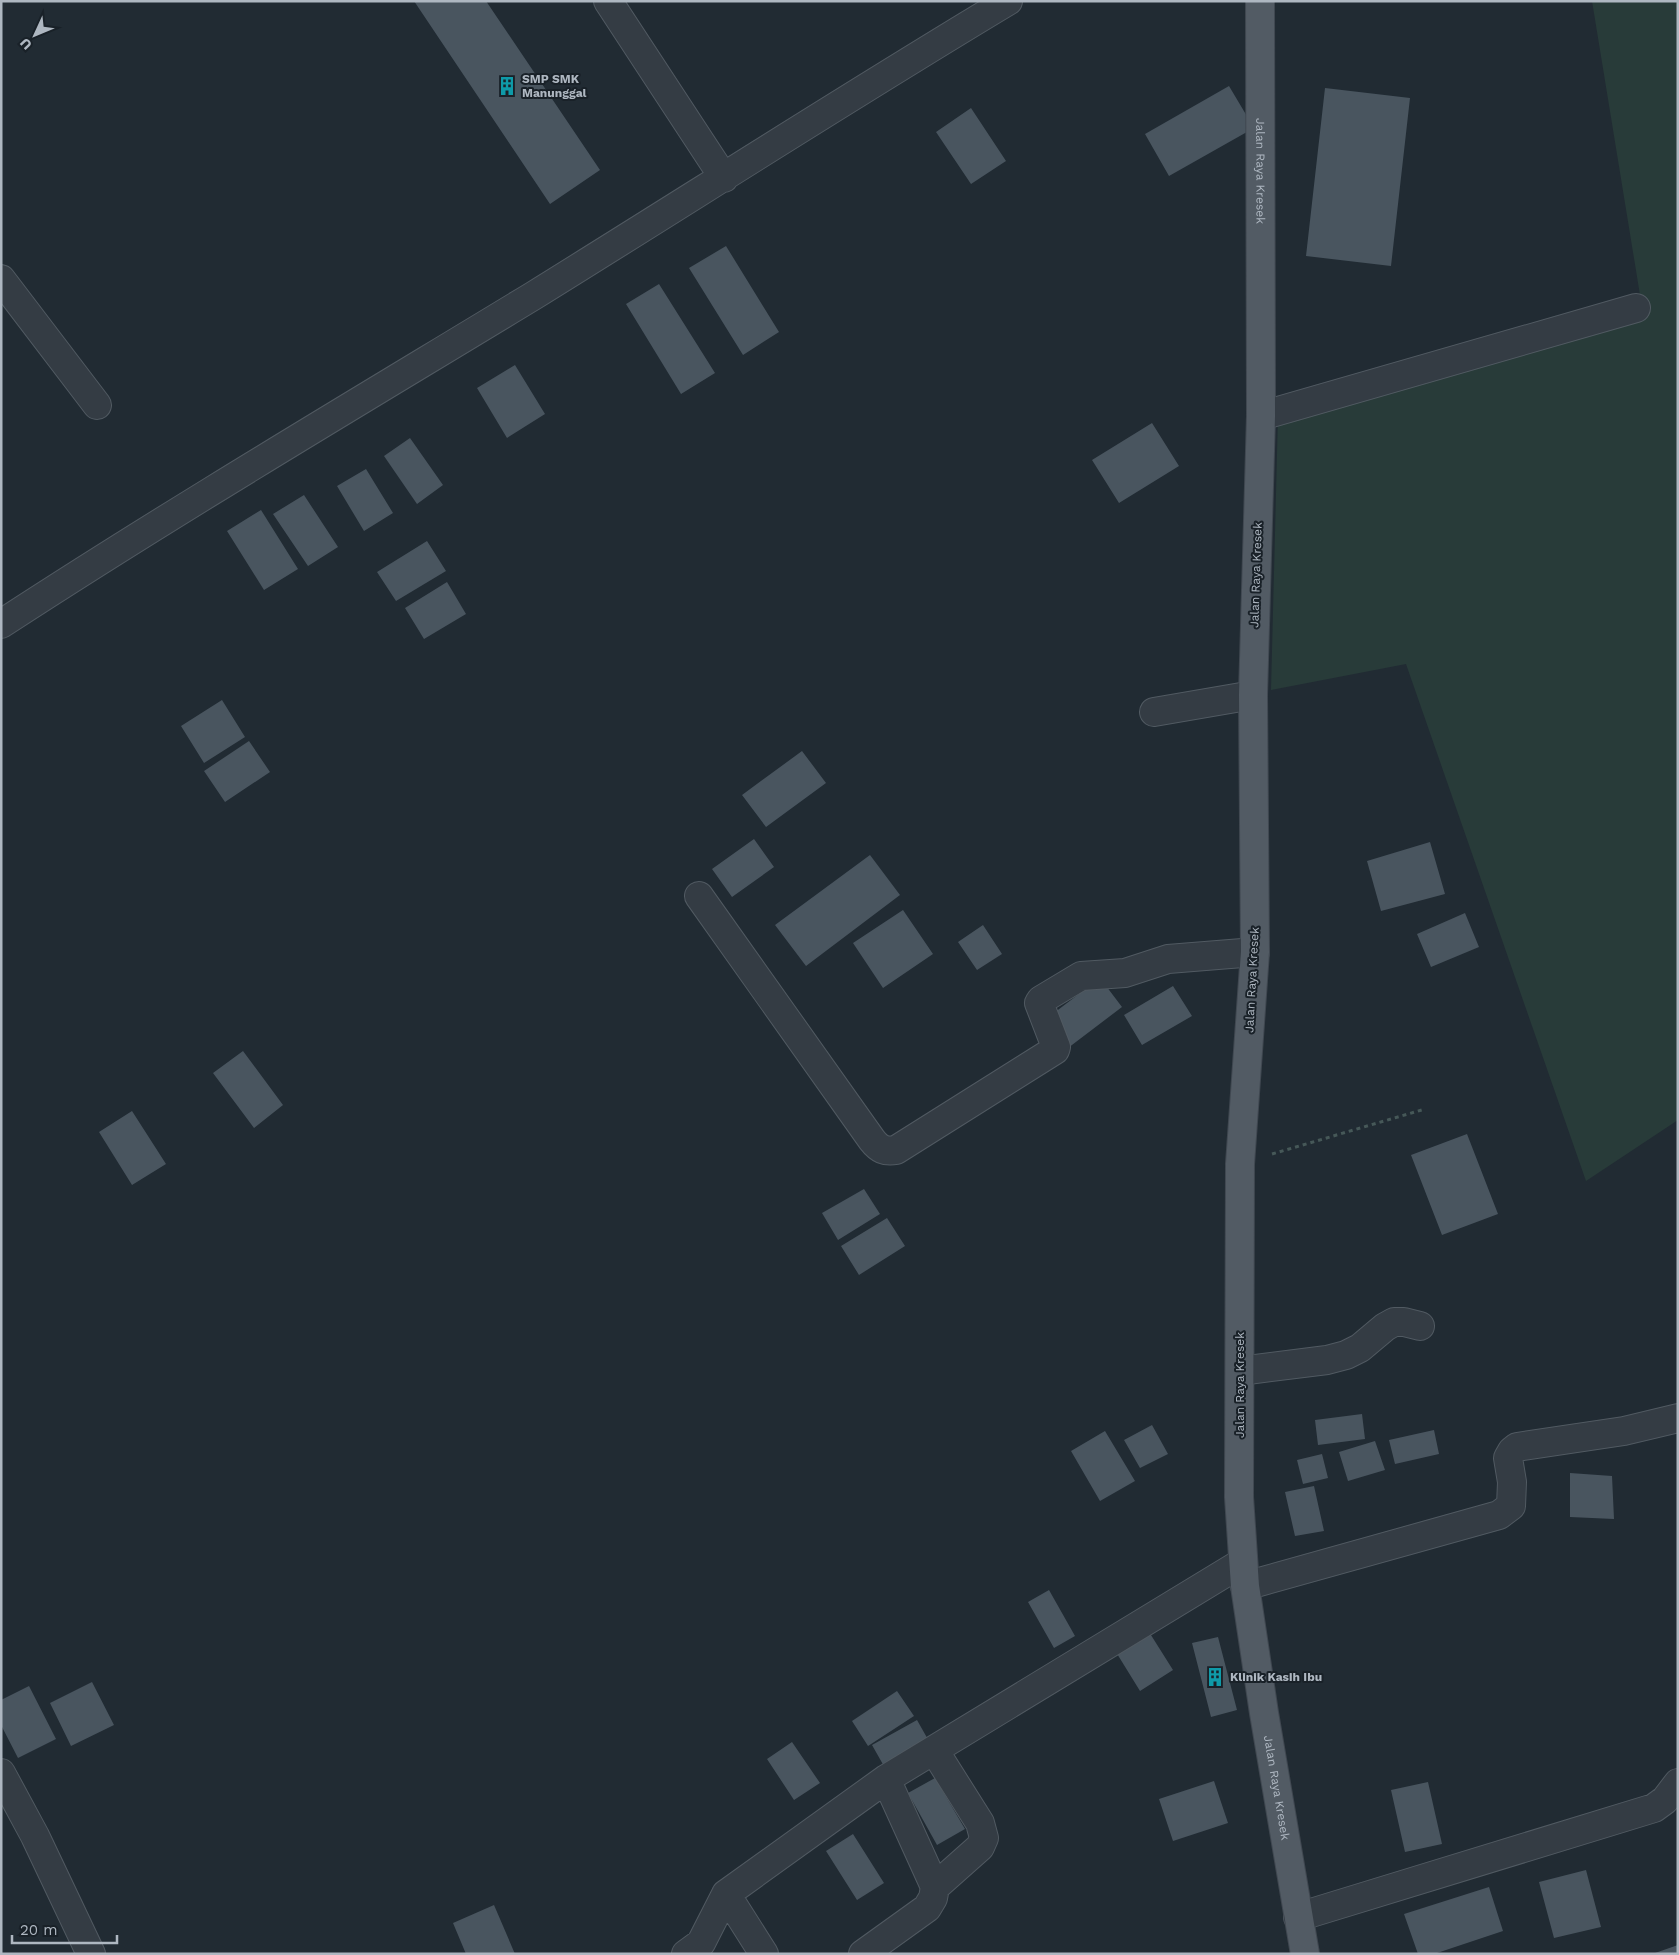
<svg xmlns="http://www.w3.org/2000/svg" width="1679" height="1955" viewBox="0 0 1679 1955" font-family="'Work Sans',sans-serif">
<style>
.green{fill:#283b39}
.building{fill:#49555f}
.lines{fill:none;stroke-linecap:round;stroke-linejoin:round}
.minor-casing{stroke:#515a62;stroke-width:30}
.major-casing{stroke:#404851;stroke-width:30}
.path{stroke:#465858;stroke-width:3;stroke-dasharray:4 4;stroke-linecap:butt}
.minor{stroke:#343c44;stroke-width:28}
.major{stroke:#525b64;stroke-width:28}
.labels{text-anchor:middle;stroke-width:4;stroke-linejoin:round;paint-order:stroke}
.poi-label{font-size:12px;font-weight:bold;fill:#aeb7c1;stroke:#192128;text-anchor:start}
.street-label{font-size:12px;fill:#aeb7c1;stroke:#192128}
</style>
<rect width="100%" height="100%" fill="#212b33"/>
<path class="green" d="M1592 1H1678V1120L1586 1181 1406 664 1271 690 1278 415 1640 295Z"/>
<path class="building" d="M414 1H486L600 170 550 204Z
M1229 86 1254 128 1169 176 1145 134Z
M1325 88 1410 98 1391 266 1306 256Z
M971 108 1006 161 971 184 936 132Z
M726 246 779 332 743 355 689 268Z
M659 284 715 373 681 394 626 304Z
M515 365 545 414 507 438 477 388Z
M1152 423 1179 466 1119 503 1092 460Z
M410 438 443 485 417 504 384 456Z
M366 469 393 513 364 531 337 486Z
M304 495 338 547 308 566 273 514Z
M261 510 298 569 264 590 227 531Z
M427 541 446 571 396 601 377 572Z
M447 582 466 614 424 639 405 608Z
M222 700 245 737 204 763 181 726Z
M249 741 270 772 225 802 204 771Z
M802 751 826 783 766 827 742 795Z
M754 839 774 867 732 897 712 869Z
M1430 842 1445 894 1381 911 1367 861Z
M870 855 900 895 806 966 775 925Z
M903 910 933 954 883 988 853 943Z
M1465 913 1479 947 1431 967 1417 934Z
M983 925 1002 954 977 970 958 942Z
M1100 978 1122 1007 1068 1048 1046 1019Z
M1173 986 1192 1016 1142 1045 1124 1015Z
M243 1051 283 1105 254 1128 213 1073Z
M132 1111 166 1164 132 1185 99 1132Z
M1467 1134 1498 1214 1442 1235 1411 1155Z
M864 1189 880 1214 838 1240 822 1213Z
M887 1218 905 1246 859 1275 841 1246Z
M1362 1414 1365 1439 1318 1445 1315 1420Z
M1152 1425 1168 1454 1140 1468 1124 1440Z
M1434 1430 1439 1454 1395 1464 1389 1440Z
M1105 1431 1135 1481 1100 1501 1071 1451Z
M1375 1441 1385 1470 1348 1481 1339 1452Z
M1322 1454 1328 1478 1303 1484 1297 1460Z
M1570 1473 1612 1476 1614 1519 1570 1517Z
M1314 1486 1324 1531 1295 1536 1285 1492Z
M1049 1590 1075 1636 1054 1648 1028 1602Z
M1144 1624 1173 1670 1140 1691 1111 1644Z
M1218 1637 1237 1710 1211 1717 1192 1643Z
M92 1682 114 1725 71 1746 50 1703Z
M29 1686 56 1739 18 1758 1 1725V1700Z
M897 1691 914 1716 868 1746 852 1721Z
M917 1720 930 1743 885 1768 872 1745Z
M792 1742 820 1783 794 1800 767 1759Z
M935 1778 965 1829 937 1845 908 1793Z
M1214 1781 1228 1823 1173 1841 1159 1799Z
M1428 1782 1442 1844 1405 1852 1391 1790Z
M853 1834 884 1883 857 1900 826 1851Z
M1586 1870 1601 1927 1554 1938 1539 1882Z
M1489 1887 1503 1931 1434 1954H1418L1404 1914Z
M494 1905 515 1954H466L453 1923Z
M1678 1945V1954H1655V1953Z"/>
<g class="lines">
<g class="minor-casing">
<path id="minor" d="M608 1 724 178
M1 279 97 405
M1261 416 1636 308
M1 624C176 510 355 404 533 296 691 198 848 97 1008 1
M1154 712 1253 695
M699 896 872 1140C879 1149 885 1152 896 1150L1055 1050 1056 1047 1039 1003 1041 1000 1081 976 1125 973 1168 959 1255 952
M1240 1371 1327 1360 1346 1355 1360 1348 1385 1327 1394 1322H1404L1420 1326
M1245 1586 1499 1515 1511 1506 1512 1482 1508 1458 1512 1451 1517 1447 1624 1431 1678 1418
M934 1750 980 1823 984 1838 980 1847 935 1887
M1 1773 35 1836 91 1954
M726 1894 764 1954
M1298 1917 1654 1808 1665 1800 1678 1783
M686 1954 701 1943 726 1894 886 1779 1243 1562
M863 1954 927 1908 933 1898 935 1887 886 1779"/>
</g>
<g class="major-casing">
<g id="major">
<path id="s1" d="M1260 1 1261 416 1253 695 1255 952 1240 1164 1239 1497 1245 1586 1264 1713 1305 1954"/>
</g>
</g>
<path class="path" d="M1272 1154 1425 1109"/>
<use href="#minor" class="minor"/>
<use href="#major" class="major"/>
</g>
<defs>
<g id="building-bare" transform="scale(1.5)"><path d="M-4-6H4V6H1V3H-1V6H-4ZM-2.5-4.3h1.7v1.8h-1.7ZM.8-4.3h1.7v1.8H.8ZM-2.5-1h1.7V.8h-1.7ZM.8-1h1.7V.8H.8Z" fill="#0f9aa8" stroke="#192128" stroke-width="2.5" paint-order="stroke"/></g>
</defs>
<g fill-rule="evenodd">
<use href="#building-bare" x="507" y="86"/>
<use href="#building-bare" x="1215" y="1677"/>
</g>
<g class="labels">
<g class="poi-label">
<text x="522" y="83">SMP SMK<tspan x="522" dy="14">Manunggal</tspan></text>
<text x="1230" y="1681">Klinik Kasih Ibu</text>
</g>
<g class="street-label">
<text dy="4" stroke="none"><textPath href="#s1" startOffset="170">Jalan Raya Kresek</textPath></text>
<text transform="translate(1256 575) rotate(-88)" y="4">Jalan Raya Kresek</text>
<text transform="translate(1252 980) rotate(-87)" y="4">Jalan Raya Kresek</text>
<text transform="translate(1240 1385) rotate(-90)" y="4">Jalan Raya Kresek</text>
<text dy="4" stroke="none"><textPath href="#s1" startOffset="1790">Jalan Raya Kresek</textPath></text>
</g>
</g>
<rect width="1679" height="1955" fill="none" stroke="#aeb7c1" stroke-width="5"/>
<g transform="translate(35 35) rotate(226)" stroke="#192128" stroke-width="4" paint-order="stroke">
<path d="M0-4L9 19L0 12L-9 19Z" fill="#aeb7c1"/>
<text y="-8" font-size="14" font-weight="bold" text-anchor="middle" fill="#aeb7c1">U</text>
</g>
<path d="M12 1935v8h105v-8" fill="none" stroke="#aeb7c1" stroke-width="2.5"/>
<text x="20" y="1935" font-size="15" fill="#aeb7c1" stroke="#192128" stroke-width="4" paint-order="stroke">20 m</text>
</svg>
